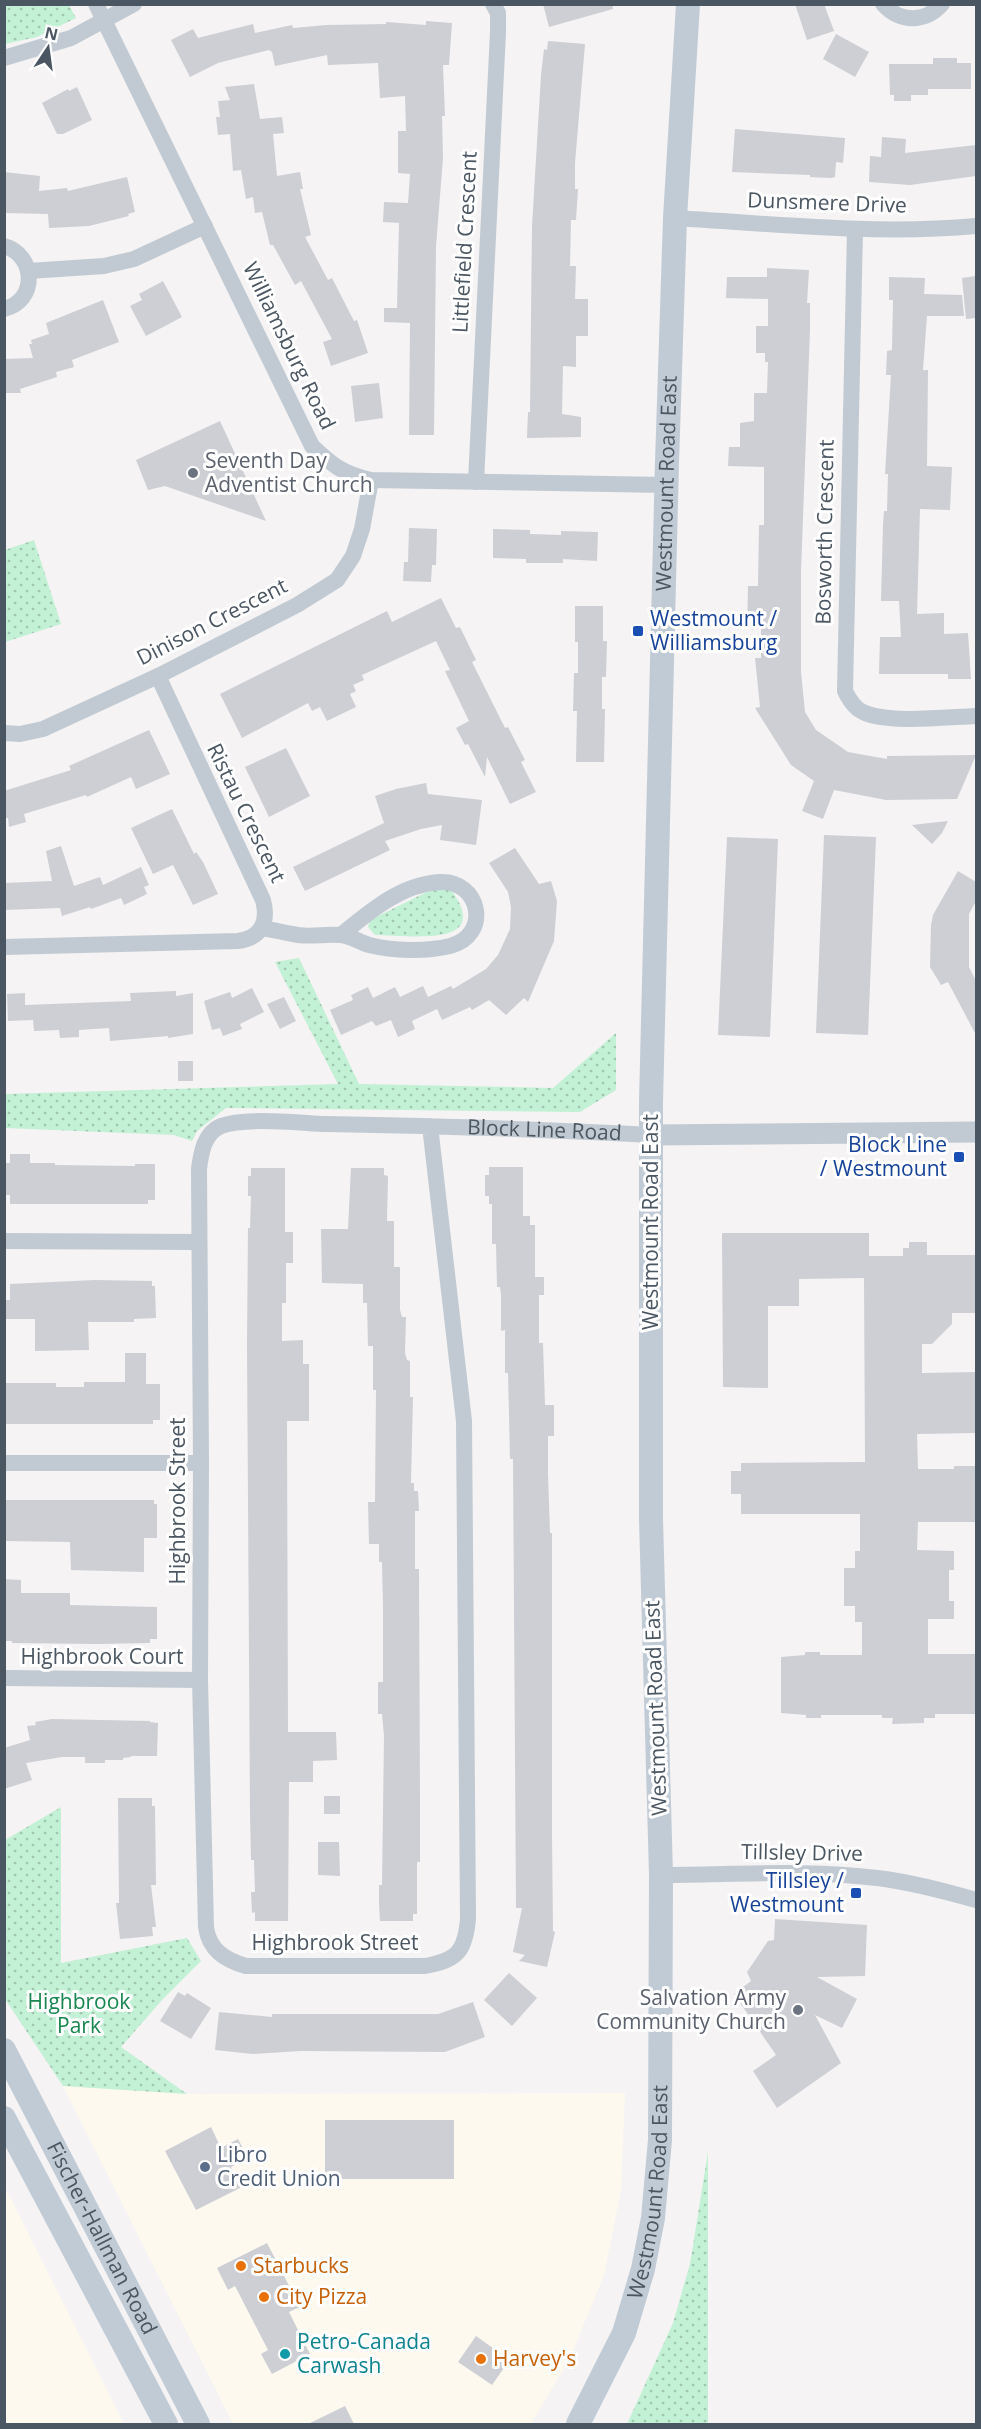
<svg xmlns="http://www.w3.org/2000/svg" width="981" height="2429" viewBox="0 0 981 2429" font-family="'Open Sans',sans-serif">
<style>
.commercial{fill:#fdf9ef}
.green{fill:url(#green-dots)}
.building{fill:#cdcfd5}
.lines{fill:none;stroke-linecap:round;stroke-linejoin:round}
.minor{stroke:#c1cad2;stroke-width:16}
.tertiary{stroke:#c1cad2;stroke-width:21}
.secondary{stroke:#c1cbd6;stroke-width:24}
.worship-dot{fill:#6b7280;stroke:#fff;stroke-width:2}
.transit-dot{fill:#1a4fb4;stroke:#fff;stroke-width:2}
.service-dot{fill:#5c6f8a;stroke:#fff;stroke-width:2}
.food-dot{fill:#e8710a;stroke:#fff;stroke-width:2}
.culture-dot{fill:#0f9aa8;stroke:#fff;stroke-width:2}
.labels{text-anchor:middle;stroke-width:6;stroke-linejoin:round;paint-order:stroke}
.street-label{font-size:21px;fill:#4a5661;stroke:#fff}
.worship-label{font-size:21px;fill:#5b616d;stroke:#fff;text-anchor:start}
.transit-label{font-size:21px;fill:#164399;stroke:#fff;text-anchor:end}
.park-label{font-size:21px;fill:#17864f;stroke:#fff}
.service-label{font-size:21px;fill:#4e5e75;stroke:#fff;text-anchor:start}
.food-label{font-size:21px;fill:#c56008;stroke:#fff;text-anchor:start}
.culture-label{font-size:21px;fill:#0d838f;stroke:#fff;text-anchor:start}
</style>
<defs>
<pattern id="green-dots" width="8" height="8" patternUnits="userSpaceOnUse" patternTransform="scale(1.5)"><rect width="8" height="8" fill="#c3f1d5"/><path d="M2 2h.1M6 6h.1" fill="none" stroke="#a0c6b0" stroke-width="1.8" stroke-linecap="round"/></pattern>
</defs>
<rect width="100%" height="100%" fill="#f5f3f3"/>
<path class="commercial" d="M63 2086 188 2094 625 2093 621 2190 604 2275 570 2358 531 2424H233Z
M5 2187 124 2424H5Z"/>
<path class="green" d="M4 5H69L76 18 37 37 5 44Z
M34 540 61 624 5 642V550Z
M433 889 451 890C495 949 408 935 375 935L368 927 370 920Z
M299 958 359 1084 553 1088 616 1033V1090L580 1112 226 1108 197 1131 192 1141 174 1135 5 1128V1094L338 1084 275 962Z
M61 1807V1963L187 1938 201 1961 162 2000 121 2047 187 2094 63 2086 5 1999V1840Z
M708 2152V2424H627L673 2323 690 2264Z"/>
<path class="building" d="M543 4H612L613 9 549 27Z
M795 4H824L834 31 807 40Z
M426 21 452 23 449 65H443L445 116H442L443 158 436 246 434 435H409L410 323 384 322V308H397L399 223 383 222 384 202 408 203 410 174 398 173V131H406L405 96 380 98 378 63 328 65 327 55 275 66 272 52 269 50 218 63 190 77 171 40 193 29 198 38 253 24 255 33 292 25 293 28 326 25 386 24V22L426 25Z
M836 34 869 52 855 77 823 59Z
M548 41 585 44 575 163V189H578L576 220H571L570 266H576L575 299H588V336H576V367L563 366 562 414 581 417V437L527 438 528 412H530L532 226 541 75 544 49 547 50Z
M933 58H957V63H971V89H928V95H911V101H894V95H890L889 64H933Z
M254 84 260 119 282 117 284 133 273 134 277 176 300 172 303 189H300L311 235 305 237 328 280 332 278 354 321 357 320 368 353 331 366 323 342 332 339 301 281 295 285 273 245H270L262 212 255 213 253 197 246 199 241 170 233 171 230 134 218 135 216 117H220L218 101 230 100 225 87Z
M77 87 92 120 63 134H57L42 103 68 89 69 91Z
M735 129 845 138 843 163 836 162 835 177 831 178 810 177V175L732 172Z
M882 137 906 139 905 153 976 145V176L910 185 869 182 870 156 881 157Z
M4 172 40 176 39 191 67 188 68 191 127 177 135 212 128 214 129 216 89 226 49 228 48 214 4 213Z
M767 268 809 270 807 303H810V329L801 571V672L805 712 816 730 848 752 887 759V756L976 755 957 799 886 800 834 790 823 819 802 811 814 781 791 765 755 708 760 707 755 658H761V628H747L748 586H758L759 525H764V467L728 466 729 447H740V423L754 421V393H767L768 362H765V353H756V326H768V299L726 298 727 277H767Z
M976 276V318L966 319 962 278Z
M889 277 925 278 924 294 962 295 964 316H927L923 370H928L927 466 952 467 950 510 920 509 917 614 944 613V634L968 633 971 679H948V674H879L880 637H901L899 601H881L883 524 884 511H887L888 474H885L891 375H886L887 351 892 350 893 300H889Z
M163 281 182 317 146 336 130 306 142 300 139 294Z
M103 300 119 342 72 360 74 367 56 372 57 377 20 389 21 393H4V359L33 358 29 344H32L31 340 49 334 46 323Z
M379 383 383 418 355 422 351 386Z
M220 421 266 521 165 486 148 490 136 460Z
M409 528 437 529 436 565H432L431 582 403 581 404 562H408Z
M493 529 530 530V534L561 535V531L598 532 597 561 563 559V563H526V559L493 558Z
M441 598 456 628 460 627 476 660 472 662 505 728 508 727 525 760 521 762 536 792 510 804 487 757 485 777 468 744 465 745 456 728 469 721 445 671 450 670 436 641 362 675 364 680 353 685 356 691 350 694 356 707 327 721 320 707 312 711 308 703 242 738 220 694 387 611 392 622Z
M575 606H603V641H607L606 677H602V709H605L604 762H576L577 711H573L574 673H578V642H575Z
M149 730 170 774 136 789 131 777 87 797 86 795 24 814 26 822 9 827 8 818H4V791L71 770 69 766Z
M286 748 310 796 269 817 245 767Z
M426 783 428 794 482 800 476 845 440 840 442 825 421 829 385 841 390 850 305 891 293 867 384 823 375 796 396 789Z
M172 809 194 854 196 852 203 862 218 894 193 905 173 865 153 874 131 828Z
M948 821 942 833 932 844 912 825Z
M824 835 876 837 868 1035 816 1033Z
M727 837 778 839 770 1037 718 1035Z
M61 846 74 886 100 877 103 885 141 867 149 885 144 887 147 894 124 905 121 898 91 909 90 907 62 916 60 908 4 910V883L52 881 46 851Z
M515 848 539 884 551 881 557 901 554 941 528 1002 524 998 506 1015 489 1000 472 1010 470 1007 442 1020 437 1009 412 1021 415 1029 398 1037 391 1020 376 1026 372 1021 341 1035 330 1010 353 1000 351 995 368 987 373 998 395 987 400 997 423 986 428 997 451 986 453 989 486 969 498 955 510 929 511 907 508 892 489 863Z
M958 871 976 882V901L969 914V967L976 981V1035L948 982 941 985 930 967 931 925 933 915Z
M252 988 264 1012 240 1024 242 1029 223 1036 220 1028 212 1030 204 1001 230 992 232 998Z
M176 991V996L193 993V1034L168 1038V1036L110 1041 109 1028 79 1030V1037L60 1038 59 1030 34 1031 33 1020 8 1021 7 994 25 993V1005L131 1001 130 993Z
M284 997 296 1021 280 1029 267 1004Z
M178 1061H193V1081H178Z
M10 1154H30V1163H55V1165L135 1166V1164H155V1200H148V1204H10V1195H4V1163H10Z
M489 1167H523V1216H530V1225H535V1277H544V1295H539V1343H543L545 1405H554V1436H548V1474L550 1533H552V1836L553 1931 555 1932 547 1967 519 1961 525 1955 513 1952 522 1908H516L513 1459H510L508 1373H505V1330L501 1331V1295L500 1287H497L496 1244H492V1204H489V1196H485V1175H489Z
M251 1168H285V1232H293V1263H286V1303H282V1341L303 1340V1364H309V1421H287L288 1732H336L337 1760 313 1761V1782H289L288 1921H255V1912L252 1913 251 1892H255L254 1860H251L250 1814 247 1345 248 1228H250L251 1196H248V1176H251Z
M351 1168H384V1175L388 1176 387 1221H394V1267H400V1310L402 1317H406L405 1353 407 1360 410 1361V1397H413L411 1483H414V1491H418L419 1511H415V1569H419L420 1800V1862H417V1914H413V1921H380L379 1904V1885H382L384 1736 382 1714H378V1682H383V1606L382 1562H379V1544H369L368 1502H375L376 1390H373V1346H368L367 1303H363V1284L322 1283 321 1229H348Z
M722 1233H869V1256H903V1248H909V1242H927V1255H976V1313H952V1324L932 1344H922V1373L976 1372V1433L917 1434 918 1469H954V1466H976V1522H918L917 1550 954 1551V1570H949V1601H954V1619H928V1654H976V1714H935V1718H924V1723L892 1724 893 1718H882V1715H821V1718H806V1715L781 1713V1657L805 1655V1652H820V1655H862V1622H855V1606H844V1568H855V1551H860V1514H741V1494H731V1471H741V1463L865 1462 864 1278 799 1279V1306H768V1388L723 1387Z
M95 1280 152 1281V1286H155L156 1318 134 1319V1322H88L89 1350 35 1351V1319H4V1300H10V1284Z
M125 1353H146V1384H160V1420H153V1424H4V1383H56V1387H84V1382H125Z
M4 1500H154V1504H157V1538H144V1572L71 1570 70 1542 4 1541Z
M4 1579 21 1580V1593H70V1605L157 1607V1639H150V1643L97 1644 12 1643V1641H4Z
M52 1719 150 1721V1722L158 1723 157 1756H131V1757L123 1758V1760H105V1763H85V1757H62L26 1763 32 1780 4 1789V1748L30 1740 27 1726 36 1725 35 1722Z
M324 1796H340V1814H324Z
M118 1798H152V1806H155L156 1885H151L156 1927H152L153 1936 120 1939 116 1903H119Z
M318 1842H339L340 1876 318 1875Z
M775 1919 867 1925 865 1976 817 1977 857 1999 842 2028 815 2015 841 2063 777 2108 753 2071 776 2055 734 1994 751 1981 747 1972 768 1941 774 1940Z
M509 1973 537 1998 512 2026 484 2000Z
M178 1992 185 1996 187 1993 211 2008 191 2039 160 2021Z
M473 2002 485 2037 445 2052 300 2051 252 2054 215 2050 219 2012 272 2017V2014H438Z
M325 2120H454V2179H325Z
M211 2127 221 2148 238 2139 248 2158 231 2167 242 2187 196 2210 165 2151Z
M267 2243 300 2307 289 2312 310 2354 272 2374 261 2354 268 2350 235 2286 228 2290 217 2268Z
M476 2336 504 2356 501 2361 506 2365 492 2385 458 2362Z
M345 2406 354 2424H308Z"/>
<g class="lines">
<g class="minor">
<path d="M96 4 312 446C332 465 343 474 371 480L666 485"/>
<path d="M883 4C900 23 925 23 942 4"/>
<path d="M4 58 71 38 134 4"/>
<path d="M675 218C776 224 876 235 976 226"/>
<path d="M855 230 845 691C849 699 854 708 863 712 888 724 947 717 976 716"/>
<path d="M4 246C36 255 38 301 4 309"/>
<path d="M29 271 104 266 134 259 205 226"/>
<path d="M476 482 498 32V13L493 4"/>
<path d="M4 733 20 734 43 729 158 676 297 605 337 580 353 556 362 529 371 480"/>
<path d="M262 928C274 930 286 933 298 935 312 937 325 934 339 935 349 935 359 942 369 945 394 951 425 952 450 946 492 935 480 880 440 882 401 884 369 912 341 935"/>
<path d="M4 947 238 941C261 938 269 922 263 900L158 676"/>
<path id="s1" d="M430 1126 464 1421 468 1919C465 1952 457 1960 425 1966H246C225 1960 209 1950 206 1927L200 1680 201 1463 199 1169C201 1153 204 1133 221 1126 245 1117 299 1123 326 1124 434 1126 543 1129 651 1135"/>
<path d="M4 1241 199 1242"/>
<path d="M4 1463H201"/>
<path d="M4 1678 200 1680"/>
<path d="M661 1875C733 1875 806 1869 877 1878 911 1882 944 1891 976 1900"/>
</g>
<path class="tertiary" d="M651 1135 976 1132"/>
<g class="secondary">
<path id="s2" d="M4 2050 198 2424"/>
<path d="M4 2118 166 2424"/>
<path id="s3" d="M578 2424 624 2333 643 2269 653 2218 660 2140 661 1875 651 1519V1102L667 462 675 218 688 4"/>
</g>
</g>
<g class="worship-dot">
<circle cx="193" cy="473" r="6"/>
<circle cx="798" cy="2010" r="6"/>
</g>
<g class="transit-dot">
<rect x="632" y="625" width="12" height="12" rx="3"/>
<rect x="953" y="1151" width="12" height="12" rx="3"/>
<rect x="850" y="1887" width="12" height="12" rx="3"/>
</g>
<circle class="service-dot" cx="205" cy="2167" r="6"/>
<g class="food-dot">
<circle cx="241" cy="2266" r="6"/>
<circle cx="264" cy="2297" r="6"/>
<circle cx="481" cy="2359" r="6"/>
</g>
<circle class="culture-dot" cx="285" cy="2354" r="6"/>
<g class="labels">
<g class="street-label">
<text transform="translate(827 203) rotate(2)" y="7">Dunsmere Drive</text>
<text transform="translate(465 242) rotate(-87)" y="7">Littlefield Crescent</text>
<text transform="translate(289 346) rotate(64)" y="7">Williamsburg Road</text>
<text dy="7" stroke="none"><textPath href="#s3" startOffset="1956">Westmount Road East</textPath></text>
<text transform="translate(825 532) rotate(-89)" y="7">Bosworth Crescent</text>
<text transform="translate(212 622) rotate(-27)" y="7">Dinison Crescent</text>
<text transform="translate(246 813) rotate(64)" y="7">Ristau Crescent</text>
<text dy="7" stroke="none"><textPath href="#s1" startOffset="2238">Block Line Road</textPath></text>
<text transform="translate(651 1222) rotate(-90)" y="7">Westmount Road East</text>
<text transform="translate(178 1501) rotate(-90)" y="7">Highbrook Street</text>
<text x="102" y="1664">Highbrook Court</text>
<text transform="translate(656 1708) rotate(-92)" y="7">Westmount Road East</text>
<text transform="translate(802 1853) rotate(1)" y="7">Tillsley Drive</text>
<text x="335" y="1950">Highbrook Street</text>
<text dy="7" stroke="none"><textPath href="#s3" startOffset="246">Westmount Road East</textPath></text>
<text dy="7" stroke="none"><textPath href="#s2" startOffset="212">Fischer-Hallman Road</textPath></text>
</g>
<g class="worship-label">
<text x="205" y="468">Seventh Day<tspan x="205" dy="24">Adventist Church</tspan></text>
<text x="786" y="2005" text-anchor="end">Salvation Army<tspan x="786" dy="24">Community Church</tspan></text>
</g>
<g class="transit-label">
<text x="650" y="626" text-anchor="start">Westmount /<tspan x="650" dy="24">Williamsburg</tspan></text>
<text x="947" y="1152">Block Line<tspan x="947" dy="24">/ Westmount</tspan></text>
<text x="844" y="1888">Tillsley /<tspan x="844" dy="24">Westmount</tspan></text>
</g>
<g class="park-label">
<text x="79" y="2009">Highbrook<tspan x="79" dy="24">Park</tspan></text>
</g>
<g class="service-label">
<text x="217" y="2162">Libro<tspan x="217" dy="24">Credit Union</tspan></text>
</g>
<g class="food-label">
<text x="253" y="2273">Starbucks</text>
<text x="276" y="2304">City Pizza</text>
<text x="493" y="2366">Harvey's</text>
</g>
<g class="culture-label">
<text x="297" y="2349">Petro-Canada<tspan x="297" dy="24">Carwash</tspan></text>
</g>
</g>
<rect width="981" height="2429" fill="none" stroke="#4a5661" stroke-width="12"/>
<g transform="translate(48 48) rotate(13)" stroke="#ffffff" stroke-width="4.5" paint-order="stroke">
<path d="M0-4.5L10 22L0 15L-10 22Z" fill="#4a5661"/>
<text y="-9" font-size="16" font-weight="bold" text-anchor="middle" fill="#4a5661">N</text>
</g>
</svg>
